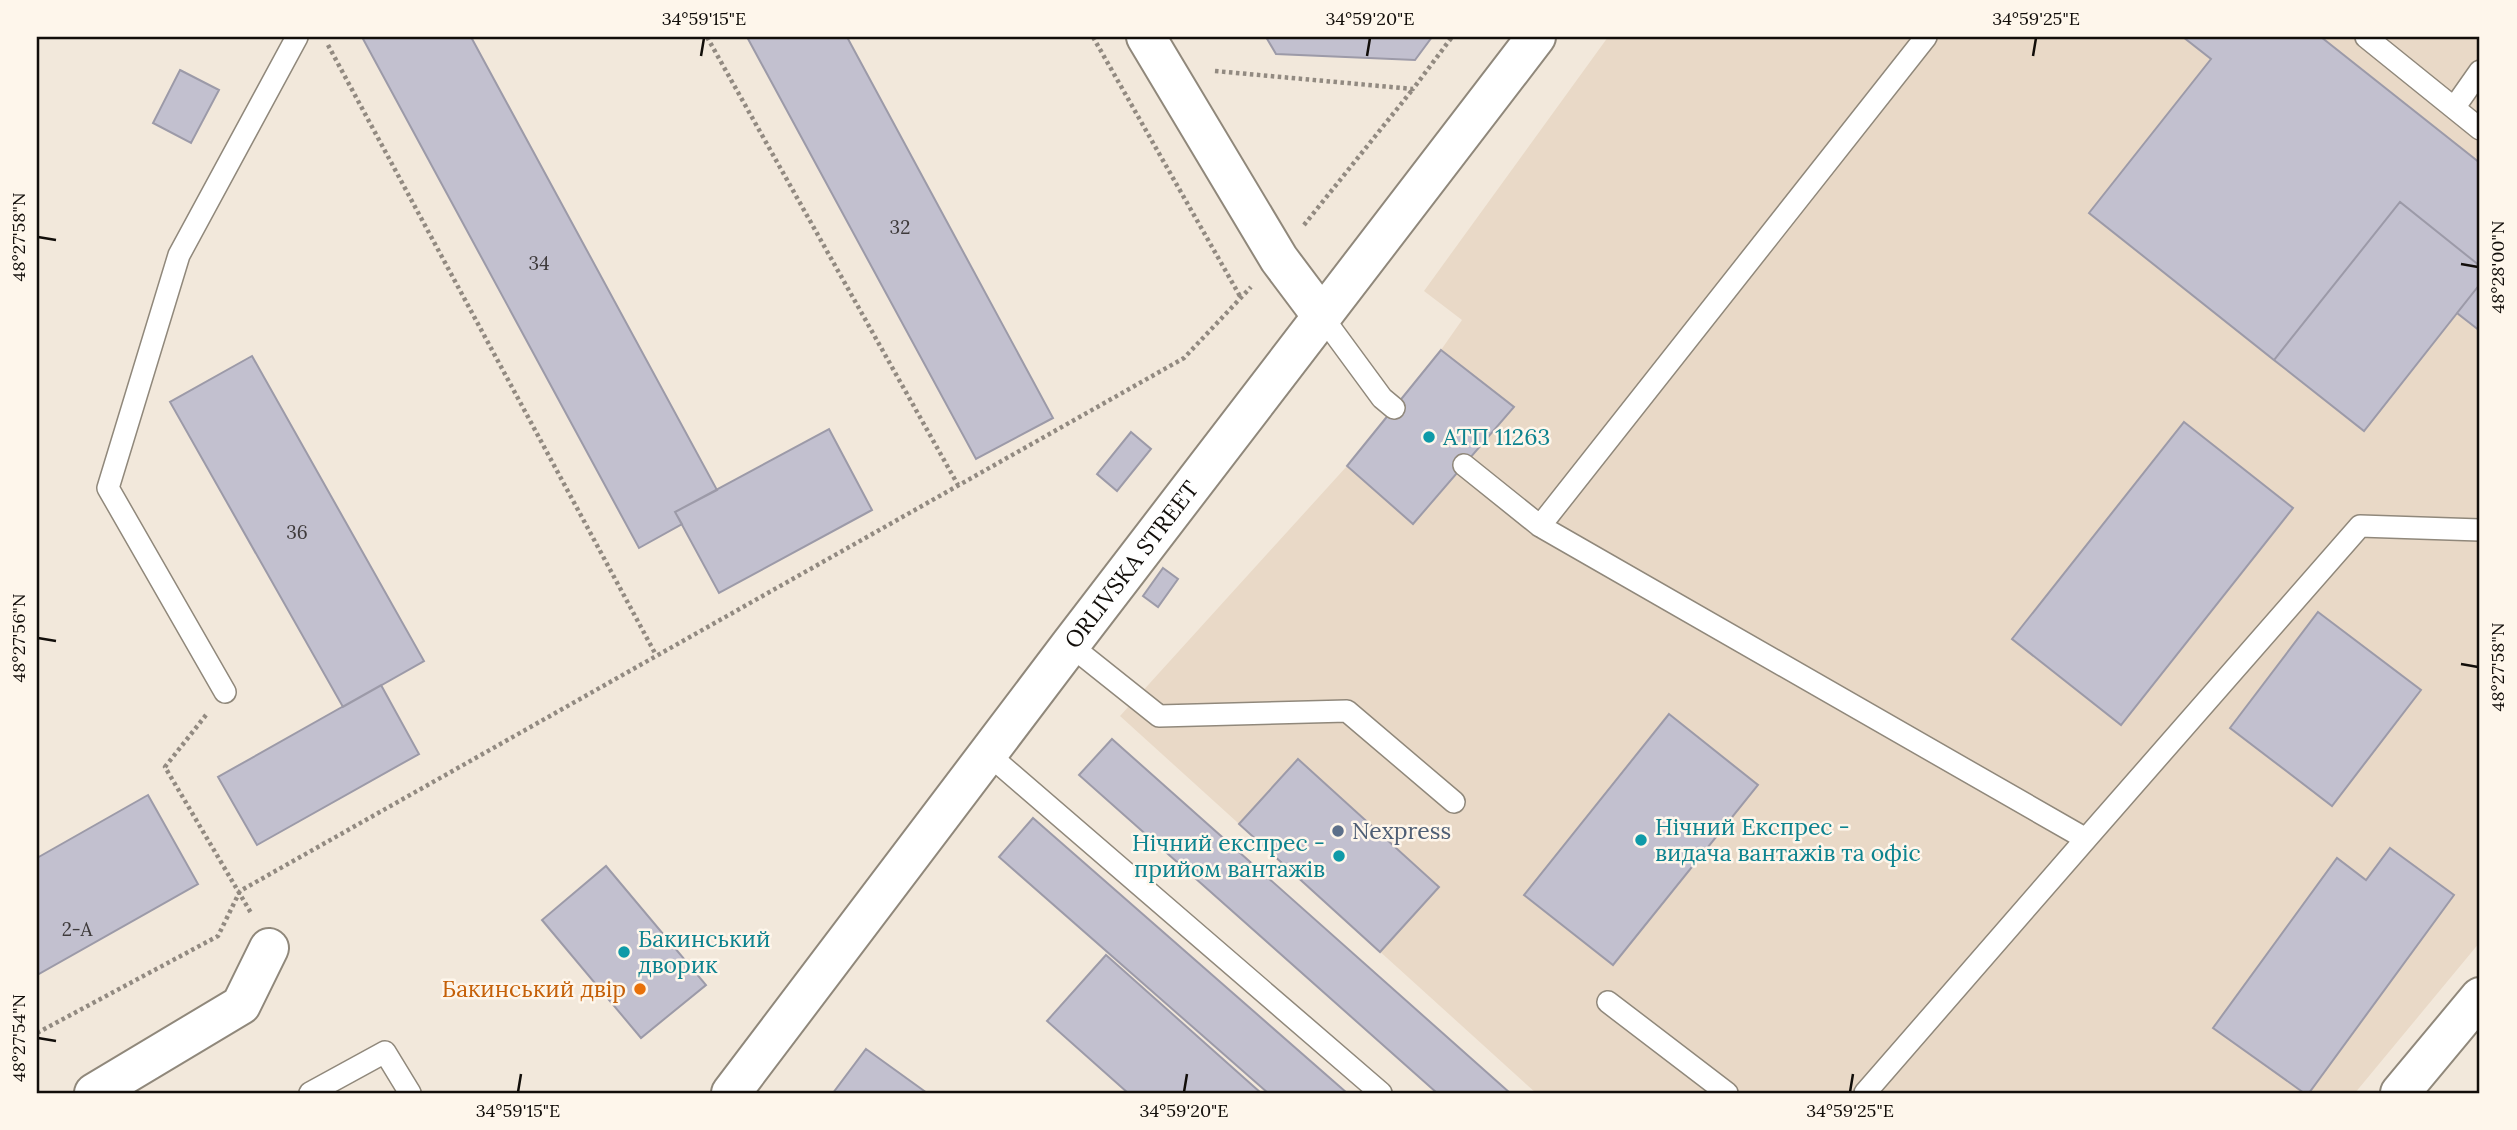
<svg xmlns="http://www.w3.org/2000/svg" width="2517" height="1130" viewBox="0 0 2517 1130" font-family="Lora,serif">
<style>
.industrial{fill:#e9d9c7}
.building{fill:#c2c0cf;stroke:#9c9aa8;stroke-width:2}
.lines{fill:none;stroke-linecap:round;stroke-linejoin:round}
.lane-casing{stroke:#90887b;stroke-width:24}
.street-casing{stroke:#90887b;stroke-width:42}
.secondary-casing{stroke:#90887b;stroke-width:42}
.path{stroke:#928a81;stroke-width:4.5;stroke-dasharray:3.5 3.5;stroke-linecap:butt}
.lane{stroke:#fff;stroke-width:21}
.street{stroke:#fff;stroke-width:38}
.secondary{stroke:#fff;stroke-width:38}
.ticks{fill:none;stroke:#120e0a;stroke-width:2.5}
.culture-dot{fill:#0f9aa8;stroke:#fef6eb;stroke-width:2.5}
.service-dot{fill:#5c6f8a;stroke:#fef6eb;stroke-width:2.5}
.food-dot{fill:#e8710a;stroke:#fef6eb;stroke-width:2.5}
.labels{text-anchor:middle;stroke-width:5;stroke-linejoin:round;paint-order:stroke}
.number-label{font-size:19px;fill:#3e3a3b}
.culture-label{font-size:23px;fill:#0d838f;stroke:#fef6eb;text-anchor:start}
.street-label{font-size:23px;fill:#120e0a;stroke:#fef6eb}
.service-label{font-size:23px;fill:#4e5e75;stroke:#fef6eb;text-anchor:start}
.food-label{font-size:23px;fill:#c56008;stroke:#fef6eb;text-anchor:end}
.neatline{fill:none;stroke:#120e0a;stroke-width:2.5}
.ticks-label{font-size:18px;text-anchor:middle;fill:#120e0a}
</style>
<rect width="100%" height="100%" fill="#f2e8db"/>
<path class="industrial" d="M1608 37H2480V942L2355 1093H1536L1120 716 1347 466 1441 350 1462 320 1424 291Z"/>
<path class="building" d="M362 37H471L717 490 675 512 682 524 639 548Z
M747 37H847L1053 418 976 459Z
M1266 37H1432L1415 60 1276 54Z
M2183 37H2321L2480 163V266L2400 202 2274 360 2089 213 2211 59Z
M180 70 219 90 191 143 153 123Z
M2400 202 2480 266V284L2364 431 2274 360Z
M2480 284V331L2457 313Z
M1441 350 1514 407 1413 524 1347 466Z
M252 356 424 661 343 707 170 402Z
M2184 422 2293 508 2121 725 2012 639Z
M829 429 872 510 719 593 675 512Z
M1131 432 1151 449 1117 491 1097 474Z
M1163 568 1178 579 1158 607 1143 596Z
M2318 612 2421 690 2332 806 2230 728Z
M381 685 419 754 257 845 218 777Z
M1669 714 1758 785 1613 965 1524 895Z
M1112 739 1510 1093H1437L1079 775Z
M1298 759 1439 887 1380 952 1239 824Z
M148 795 198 884 37 975V858Z
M1033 818 1347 1093H1268L999 857Z
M2390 848 2454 895 2309 1093H2304L2213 1028 2337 858 2366 880Z
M606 866 706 985 641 1038 542 920Z
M1106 955 1261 1093H1128L1047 1021Z
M866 1049 927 1093H833Z"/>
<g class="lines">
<g class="lane-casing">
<path id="lane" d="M2366 37 2480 129
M2454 108 2480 71
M1321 315 1382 398 1394 408
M1464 465 1540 526 1926 37
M1540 526 2086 839 2360 526 2480 530
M1070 645 1159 716 1347 711 1454 802
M225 692 108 488 179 255 297 37
M988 754 1381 1093
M1608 1002 1727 1093
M310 1093 385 1052 410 1093
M1865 1093 2086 839"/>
</g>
<g class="street-casing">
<path id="street" d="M1146 37 1279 259 1321 315
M94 1093 241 1005 269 948
M2400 1093 2480 997"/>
</g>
<g class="secondary-casing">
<g id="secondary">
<path id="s1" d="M731 1093 1070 645 1536 37"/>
</g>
</g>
<path class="path" d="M707 37 958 485
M1093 37 1241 298
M328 45 656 655
M1215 71 1413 89 1452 37
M1304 225 1413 89
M206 715 165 767 251 913
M37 1033 218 936 240 891 1184 358 1251 287"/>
<use href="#lane" class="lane"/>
<use href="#street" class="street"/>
<use href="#secondary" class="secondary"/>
</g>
<path class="ticks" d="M701 56 704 38M1367 56 1370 38M2033 56 2036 38M38 237 56 240M2461 264 2478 267M38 638 56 641M2461 664 2478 667M38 1038 56 1041M518 1092 521 1074M1184 1092 1187 1074M1850 1092 1853 1074"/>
<g class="culture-dot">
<circle cx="1429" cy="437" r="7"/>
<circle cx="1641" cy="840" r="7"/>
<circle cx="1339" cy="856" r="7"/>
<circle cx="624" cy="952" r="7"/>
</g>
<circle class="service-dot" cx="1338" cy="831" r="7"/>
<circle class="food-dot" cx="640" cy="989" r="7"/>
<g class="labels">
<g class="number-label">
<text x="900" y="234">32</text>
<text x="539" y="270">34</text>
<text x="297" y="539">36</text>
<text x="77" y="936">2-А</text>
</g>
<g class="culture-label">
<text x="1443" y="445">АТП 11263</text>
<text x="1655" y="835">Нічний Експрес -<tspan x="1655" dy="26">видача вантажів та офіс</tspan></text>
<text x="1325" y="851" text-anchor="end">Нічний експрес -<tspan x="1325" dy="26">прийом вантажів</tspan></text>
<text x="638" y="947">Бакинський<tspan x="638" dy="26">дворик</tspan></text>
</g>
<g class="street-label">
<text dy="8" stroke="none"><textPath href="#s1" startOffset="663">ORLIVSKA STREET</textPath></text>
</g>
<g class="service-label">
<text x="1352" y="839">Nexpress</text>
</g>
<g class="food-label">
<text x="626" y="997">Бакинський двір</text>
</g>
</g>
<rect width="2517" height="1130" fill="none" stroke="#fef6eb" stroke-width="77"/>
<rect x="38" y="38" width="2440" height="1054" class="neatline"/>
<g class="ticks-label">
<text x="704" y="25">34°59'15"E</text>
<text x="1370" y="25">34°59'20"E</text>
<text x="2036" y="25">34°59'25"E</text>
<text transform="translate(19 237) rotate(-90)" y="6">48°27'58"N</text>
<text transform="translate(2498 267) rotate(-90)" y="6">48°28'00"N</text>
<text transform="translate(19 638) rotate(-90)" y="6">48°27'56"N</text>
<text transform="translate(2498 667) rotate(-90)" y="6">48°27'58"N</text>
<text transform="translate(19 1038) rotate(-90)" y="6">48°27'54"N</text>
<text x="518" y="1117">34°59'15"E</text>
<text x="1184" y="1117">34°59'20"E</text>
<text x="1850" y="1117">34°59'25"E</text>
</g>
</svg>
